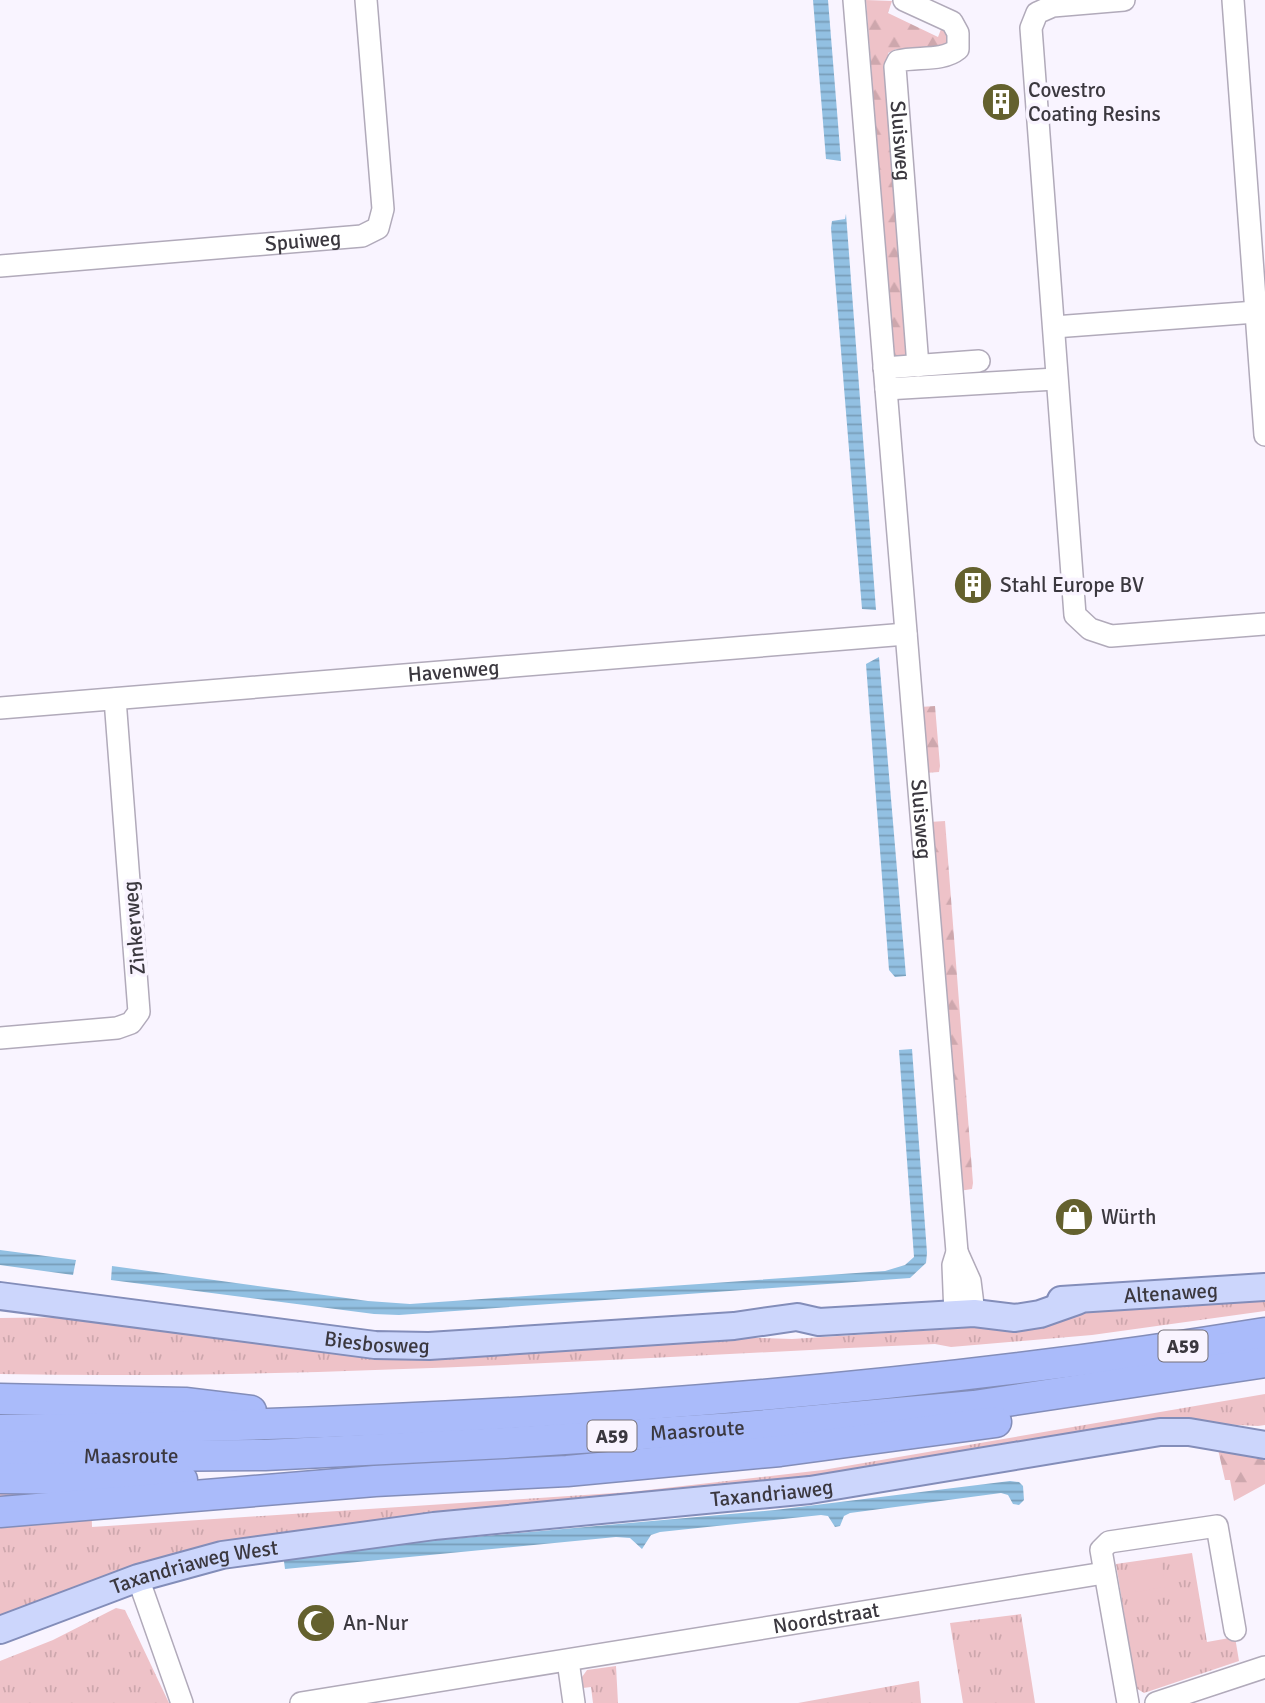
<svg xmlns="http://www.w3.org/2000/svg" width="1265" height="1703" viewBox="0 0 1265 1703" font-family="Signika,sans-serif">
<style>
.grass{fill:url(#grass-tufts)}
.forest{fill:url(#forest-firs)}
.garden{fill:#eec2c8}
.water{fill:url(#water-rules)}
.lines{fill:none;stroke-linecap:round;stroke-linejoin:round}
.minor-casing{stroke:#b1aaba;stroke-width:24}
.major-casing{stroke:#838db9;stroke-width:30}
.highway-casing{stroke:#838db9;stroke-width:33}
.minor{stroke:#fff;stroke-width:21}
.major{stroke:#ccd6fc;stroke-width:26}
.highway{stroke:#aabbfa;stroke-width:30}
.labels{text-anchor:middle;stroke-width:7;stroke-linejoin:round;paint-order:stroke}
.shield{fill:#f9f4ff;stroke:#747079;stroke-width:2}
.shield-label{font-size:19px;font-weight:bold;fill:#3b383f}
.poi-label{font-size:21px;fill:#3b383f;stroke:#f9f4ff;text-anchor:start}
.street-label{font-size:21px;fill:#3b383f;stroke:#f9f4ff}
</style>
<defs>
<pattern id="grass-tufts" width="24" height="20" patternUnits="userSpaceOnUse" patternTransform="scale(1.75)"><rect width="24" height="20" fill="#eec2c8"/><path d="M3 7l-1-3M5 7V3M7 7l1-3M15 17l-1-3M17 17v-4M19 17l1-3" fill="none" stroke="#cda7ad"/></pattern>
<pattern id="forest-firs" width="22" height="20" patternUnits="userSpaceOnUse" patternTransform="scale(1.75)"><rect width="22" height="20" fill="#eec2c8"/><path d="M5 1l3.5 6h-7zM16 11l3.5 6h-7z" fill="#cda7ad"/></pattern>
<pattern id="water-rules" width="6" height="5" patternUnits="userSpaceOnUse" patternTransform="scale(1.75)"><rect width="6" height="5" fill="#92c0e2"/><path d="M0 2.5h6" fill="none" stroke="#789db9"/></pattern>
</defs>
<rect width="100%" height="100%" fill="#f9f4ff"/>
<path class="grass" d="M1265 1297V1311L1092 1335 951 1347 935 1344C624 1358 312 1380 0 1374V1318L83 1317 227 1337 701 1336 792 1339 965 1328 1148 1305Z
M1265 1394V1425L1258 1426 1198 1423 802 1482 273 1538 0 1621V1492L91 1494 92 1527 630 1492 823 1470Z
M1192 1553 1207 1642 1235 1637 1239 1661 1144 1693 1136 1688 1116 1564Z
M116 1608 125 1610 169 1703H0V1661L53 1640Z
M1021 1614 1035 1703H963L950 1623Z
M616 1666 618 1703H593L591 1687 583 1688 582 1677 587 1670Z
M919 1681 921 1703H798Z"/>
<path class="forest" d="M866 0 892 1 888 13 938 37 943 24 948 26 950 46 910 53 896 49 888 53 910 356 897 358 893 353Z
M935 706 940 766 939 772 925 773 920 707Z
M945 821 973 1183 972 1189 959 1191 929 822Z
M1217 1445 1265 1460V1484L1234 1501 1230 1480H1225Z"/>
<path class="garden" d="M1161 1561 1165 1587 1136 1592 1132 1565Z"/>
<path class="water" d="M813 0H828L841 161 826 159Z
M846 214 876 610 862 609 831 228 832 221 845 219Z
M879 657 906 976 895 977 889 970 866 664Z
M912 1049 927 1253 926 1263 910 1278 399 1315 374 1314 111 1280 112 1266 368 1301 410 1304 885 1271 905 1265 914 1257 899 1050Z
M0 1250 76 1260 73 1275 0 1265Z
M1010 1481 1019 1482 1023 1486 1024 1500 1019 1505 1013 1504 1008 1495 1001 1493 850 1513 844 1516 840 1526 835 1527 828 1516 821 1515 660 1532 651 1535 642 1549 630 1538 616 1537 285 1569 283 1554 775 1510Z"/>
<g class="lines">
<g class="minor-casing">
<g id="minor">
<path id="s1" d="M854 0 957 1252 953 1265 955 1315"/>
<path id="s2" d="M904 0 952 22 958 33V49C942 62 917 56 898 61L895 67 918 366"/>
<path d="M1124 0 1053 6 1037 13 1031 28 1075 615 1090 629 1111 636 1265 624"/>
<path d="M1233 0 1265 435"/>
<path id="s3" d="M0 266 362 236 378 228 383 209 366 0"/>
<path d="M1054 327 1256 312"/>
<path d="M884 368 979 361"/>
<path d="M886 389 1056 379"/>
<path id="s4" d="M0 708 906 634"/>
<path d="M0 1038 117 1028 131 1023 139 1012 115 699"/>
<path d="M957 1252 970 1281 974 1313"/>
<path d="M138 1578 182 1703"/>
<path d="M568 1661 574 1703"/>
<path id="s5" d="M301 1703 1104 1573"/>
<path d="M1128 1703 1101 1550 1109 1542 1217 1526 1235 1630"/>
<path d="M1156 1703 1265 1667"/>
</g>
</g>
<g class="major-casing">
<g id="major">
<path id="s6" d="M0 1296 375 1345 429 1346 734 1326 797 1317 819 1322 974 1313 1015 1318 1040 1314 1077 1301"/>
<path id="s7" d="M1061 1300 1265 1287"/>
<path id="s8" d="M0 1630 138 1578 222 1555 434 1526 810 1490 1160 1432H1189L1265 1445"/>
</g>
</g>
<g class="highway-casing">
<g id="highway">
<path d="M0 1399 185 1403 251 1411"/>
<path d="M0 1430C423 1425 847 1401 1265 1333"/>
<path id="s9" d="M0 1457 265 1455 505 1443 734 1428 974 1406 1265 1362"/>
<path d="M0 1478 182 1480"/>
<path d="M0 1512 375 1481 567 1471 780 1451 996 1422"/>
</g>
</g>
<use href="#minor" class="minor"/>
<use href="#major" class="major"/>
<use href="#highway" class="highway"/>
</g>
<defs>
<g id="building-disc" transform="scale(2.0125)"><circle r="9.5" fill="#64612e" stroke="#f9f4ff"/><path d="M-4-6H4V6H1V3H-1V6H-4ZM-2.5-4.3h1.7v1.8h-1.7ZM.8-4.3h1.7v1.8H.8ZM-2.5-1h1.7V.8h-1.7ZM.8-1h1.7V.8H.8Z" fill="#fff"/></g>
<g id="shop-disc" transform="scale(2.0125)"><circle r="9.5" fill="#64612e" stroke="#f9f4ff"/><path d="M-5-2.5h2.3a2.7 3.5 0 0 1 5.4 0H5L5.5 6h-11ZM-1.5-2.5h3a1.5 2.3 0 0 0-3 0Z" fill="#fff"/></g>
<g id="mosque-disc" transform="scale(2.0125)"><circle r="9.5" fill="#64612e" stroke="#f9f4ff"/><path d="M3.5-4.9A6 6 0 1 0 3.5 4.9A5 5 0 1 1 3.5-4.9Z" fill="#fff"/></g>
</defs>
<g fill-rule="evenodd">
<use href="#building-disc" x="1001" y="102"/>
<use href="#building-disc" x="973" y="585"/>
<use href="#shop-disc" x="1074" y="1217"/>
<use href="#mosque-disc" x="316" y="1623"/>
</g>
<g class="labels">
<g class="shield">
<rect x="1158.5" y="1330.5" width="49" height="31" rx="5"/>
<rect x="587.5" y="1420.5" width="49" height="31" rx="5"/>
</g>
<g class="shield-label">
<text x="1183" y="1353">A59</text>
<text x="612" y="1443">A59</text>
</g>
<g class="poi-label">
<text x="1028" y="97">Covestro<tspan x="1028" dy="24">Coating Resins</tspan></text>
<text x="1000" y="592">Stahl Europe BV</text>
<text x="1101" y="1224">Würth</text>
<text x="343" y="1630">An-Nur</text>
</g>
<g class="street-label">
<text dy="7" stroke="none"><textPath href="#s2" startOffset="224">Sluisweg</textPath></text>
<text dy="7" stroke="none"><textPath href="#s3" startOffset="304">Spuiweg</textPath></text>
<text dy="7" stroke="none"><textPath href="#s4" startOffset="455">Havenweg</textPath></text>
<text dy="7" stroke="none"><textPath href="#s1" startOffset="822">Sluisweg</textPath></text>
<text transform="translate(134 928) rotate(-95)" y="7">Zinkerweg</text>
<text dy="7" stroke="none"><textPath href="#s7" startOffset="110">Altenaweg</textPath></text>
<text dy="7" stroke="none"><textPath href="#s6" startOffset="380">Biesbosweg</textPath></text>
<text dy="7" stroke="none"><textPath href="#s9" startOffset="698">Maasroute</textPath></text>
<text dy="7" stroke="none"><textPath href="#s9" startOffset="131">Maasroute</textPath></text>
<text dy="7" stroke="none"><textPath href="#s8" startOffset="788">Taxandriaweg</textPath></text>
<text dy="7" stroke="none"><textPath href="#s8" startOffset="205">Taxandriaweg West</textPath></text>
<text dy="7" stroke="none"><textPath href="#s5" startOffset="532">Noordstraat</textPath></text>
</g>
</g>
</svg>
